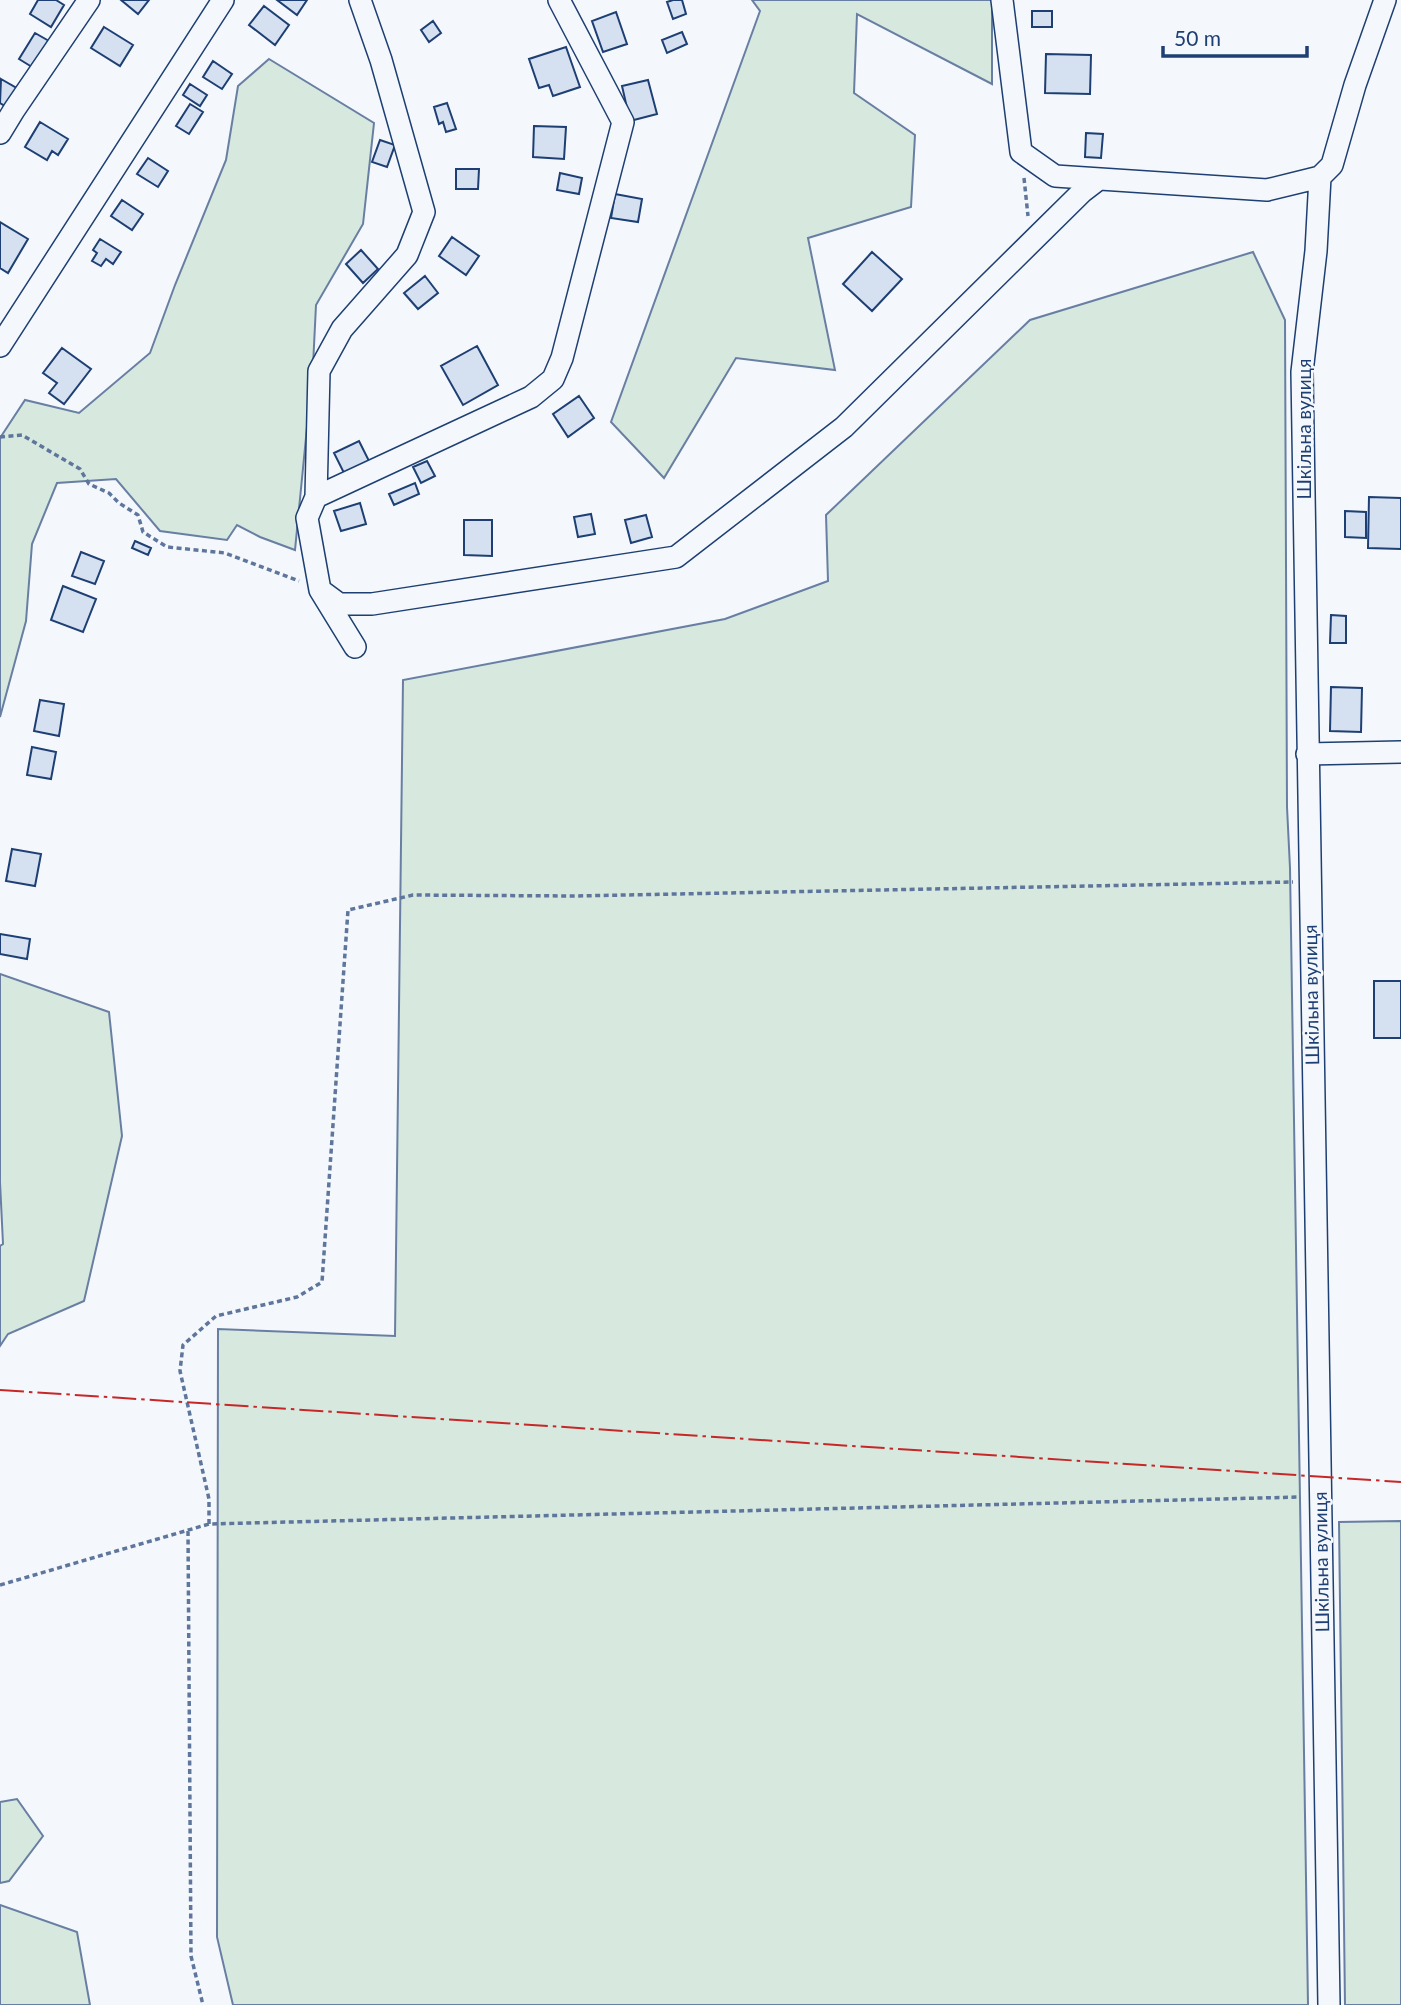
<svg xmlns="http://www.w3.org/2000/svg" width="1401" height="2005" viewBox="0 0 1401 2005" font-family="Lato,sans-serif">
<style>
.green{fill:#d7e8df;stroke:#687fa3;stroke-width:2}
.building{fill:#d5e0f0;stroke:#1d3f73;stroke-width:2}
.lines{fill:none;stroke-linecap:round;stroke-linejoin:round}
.minor-casing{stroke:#1d3f73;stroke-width:24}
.path{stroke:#5e769c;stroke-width:3.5;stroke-dasharray:5 3.5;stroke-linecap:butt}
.minor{stroke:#f4f7fb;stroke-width:21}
.power{stroke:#c62828;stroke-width:2;stroke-dasharray:24 5 3.5 5;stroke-linecap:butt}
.labels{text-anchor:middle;stroke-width:5;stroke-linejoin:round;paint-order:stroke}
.street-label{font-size:19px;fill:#1d3f73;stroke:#f4f7fb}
</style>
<rect width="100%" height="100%" fill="#f4f7fb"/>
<path class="green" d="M752 0H992V84L857 14 854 93 915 135 911 207 808 238 835 370 736 358 664 478 611 422 760 11Z
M269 59 374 123 363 224 316 305 313 366 295 550 260 537 237 525 227 540 160 531 116 479 57 483 32 544 26 621 0 717V438L25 400 79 413 150 353 175 285 226 160 238 86Z
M1253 252 1285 320 1287 807 1290 868 1308 2005H233L217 1937 218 1329 395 1336 403 680 725 619 828 581 826 515 1030 320Z
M0 974 109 1012 122 1136 84 1301 8 1334 0 1346V1246L3 1244 0 1182Z
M1401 1521V2005H1345L1339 1522Z
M17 1799 43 1836 9 1881 0 1883V1802Z
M0 1905 77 1932 90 2005H0Z"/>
<path class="building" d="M38 0H56L64 5 51 27 30 14Z
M121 0H149L138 14Z
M277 0H307L297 15Z
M673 0H682L686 14 673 19 667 2Z
M264 6 289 25 275 45 249 25Z
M1032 11H1052V27H1032Z
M616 12 627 44 603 52 592 21Z
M433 21 441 33 429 42 421 30Z
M104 27 133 45 120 66 91 48Z
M682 32 687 44 667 53 662 40Z
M35 33 49 41 32 67 19 59Z
M566 47 580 87 553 96 549 85 539 88 529 59Z
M1046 54 1091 55 1090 94 1045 93Z
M213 61 232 74 222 89 203 77Z
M1 79 20 90 10 109 0 103Z
M648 80 657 114 630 121 622 86Z
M190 84 207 95 200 106 183 95Z
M447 103 456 129 446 132 443 122 439 124 434 107Z
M190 104 203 112 189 134 176 126Z
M40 122 68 139 58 155 52 151 47 160 25 147Z
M534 126 566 127 564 159 533 157Z
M1086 133 1103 134 1101 158 1085 157Z
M380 140 395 145 387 167 372 162Z
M148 158 168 171 158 187 137 174Z
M456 169H479L478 189H456Z
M560 173 582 178 579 194 557 190Z
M615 194 642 199 638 222 611 218Z
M122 200 143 214 132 230 111 216Z
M0 222 28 239 8 273 0 268Z
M452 237 479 256 466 275 439 256Z
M100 239 121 252 113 264 106 259 101 266 92 261 97 253 93 250Z
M361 250 378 269 363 283 346 264Z
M872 252 902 279 872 311 843 284Z
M425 276 438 293 418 309 404 293Z
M477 346 498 385 463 405 441 366Z
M62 348 91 369 64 404 49 393 57 383 43 373Z
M579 396 594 418 568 437 553 414Z
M359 441 370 463 345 475 334 453Z
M427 461 435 476 421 483 413 467Z
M415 483 419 494 394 505 389 494Z
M1369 497 1401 498V549L1368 548Z
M360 503 366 524 341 531 334 511Z
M1345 511 1366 512V538L1345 537Z
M591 514 595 534 578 537 574 517Z
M646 515 652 537 631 543 625 520Z
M464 520H492V556L464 555Z
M135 541 151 548 148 555 132 548Z
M81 552 104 561 95 584 72 576Z
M63 586 96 599 83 632 51 620Z
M1331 615 1346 616V643H1330Z
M1331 687 1362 688 1361 732 1330 731Z
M40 700 64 704 59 736 34 731Z
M32 747 56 752 51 779 27 775Z
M12 849 41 854 35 886 6 881Z
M0 934 30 939 27 959 0 954Z
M1374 981H1401V1038H1374Z"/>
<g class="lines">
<g class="minor-casing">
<path id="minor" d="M1002 0 1021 152 1055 176 1267 190 1320 177
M0 133 14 110 89 0
M0 346 223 0
M316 497 319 371 342 329 407 255 424 212 381 60 360 0
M320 590 339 604H372L676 557 844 427 1082 192 1099 179
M355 647 320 590 307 518 316 497 531 397 553 379 562 358 623 122 559 0
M1307 754 1401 752
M1329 2005 1302 372 1316 251 1320 177 1332 165 1355 85 1385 0"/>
</g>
<path class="path" d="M1024 178 1028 216
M0 437 22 435 80 469 89 484 109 493 119 503 138 515 143 532 167 547 225 553 299 581
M209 1524V1499L180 1371 183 1345 216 1316 297 1297 322 1282 348 910 413 895 573 896 1293 882
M188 1531 191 1956 203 2005
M0 1585 209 1524 1300 1497"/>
<use href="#minor" class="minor"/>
<path class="power" d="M0 1390 1401 1482"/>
</g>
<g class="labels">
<g class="street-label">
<text transform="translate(1304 429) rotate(-90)" y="7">Шкільна вулиця</text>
<text transform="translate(1311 995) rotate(-91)" y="7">Шкільна вулиця</text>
<text transform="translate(1321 1562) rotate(-91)" y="7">Шкільна вулиця</text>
</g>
</g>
<path d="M1163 46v10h144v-10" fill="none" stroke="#1d3f73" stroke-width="3.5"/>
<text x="1174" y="46" font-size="21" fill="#1d3f73" stroke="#f4f7fb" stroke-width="5" paint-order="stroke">50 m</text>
</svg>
